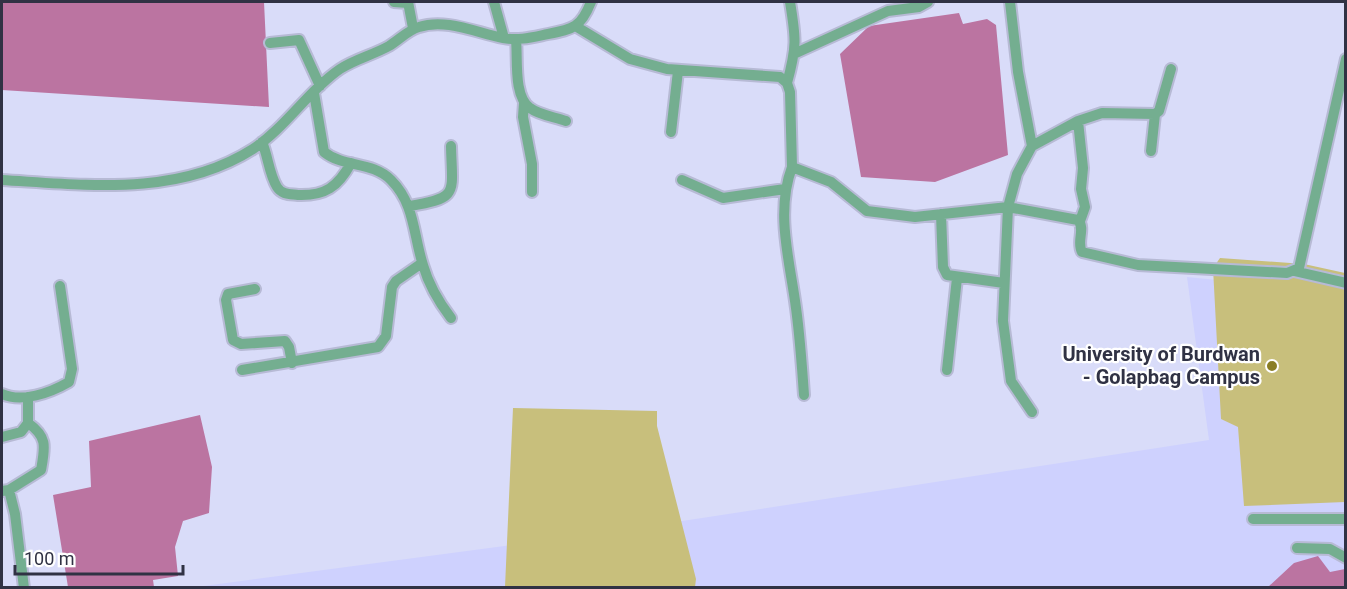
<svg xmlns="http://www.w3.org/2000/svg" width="1347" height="589" viewBox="0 0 1347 589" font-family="Roboto,sans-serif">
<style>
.built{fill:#ced1fe}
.green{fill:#c8bf7c}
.water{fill:#bb74a1}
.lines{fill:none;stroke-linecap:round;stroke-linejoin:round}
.street-casing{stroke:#b7bad5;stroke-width:14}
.street{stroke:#74ae90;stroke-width:10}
.poi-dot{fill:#8a7e25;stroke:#fff;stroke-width:2}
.labels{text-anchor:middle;stroke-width:4.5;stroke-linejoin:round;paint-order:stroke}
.poi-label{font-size:20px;font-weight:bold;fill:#303244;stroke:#fff;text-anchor:end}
</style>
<rect width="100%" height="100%" fill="#d9dcf9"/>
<path class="built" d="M1187 277 1345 293V587L189 588 617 531 1209 440Z"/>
<path class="green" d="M1220 258 1304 264 1345 273V502L1244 506 1238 427 1221 419 1213 268Z
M513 408 657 411V426L696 579 695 587H505Z"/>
<path class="water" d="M2 2H264L269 107 2 90Z
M959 13 963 24 987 19 996 25 1008 155 935 182 861 177 840 54 869 26Z
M200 415 212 467 209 513 183 521 175 547 178 576 153 580 154 587H68L53 495 91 487 89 441Z
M1318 556 1330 572 1345 569V587H1268L1294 563Z"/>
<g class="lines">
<g class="street-casing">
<path id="street" d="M394 2 408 3
M408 2 413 28
M494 2 504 38
M1010 2 1018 72 1032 146
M577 27 630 59 667 69 780 77 787 83 790 92 792 167 831 182 867 211 915 217 1008 207 1078 220C1086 229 1076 241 1082 252L1138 265 1287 273 1299 268 1346 59
M516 40C518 58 513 96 530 108 539 115 555 117 566 121
M270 43 299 40 320 86
M796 53 888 11 919 7 928 2
M787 83C797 47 796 38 790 2
M314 93 324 152C344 168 372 161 391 180 415 204 413 234 423 265 429 286 438 301 451 318
M524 103 523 117 532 164V192
M1078 121 1083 168 1081 189 1085 207 1080 221
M671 132 678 71
M262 142C268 156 269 174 277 187 282 195 290 194 298 195 325 196 338 187 351 163
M1151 151 1155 114
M792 167C775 213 790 261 796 308 800 337 802 366 804 395
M2 180C86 185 178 197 253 149 286 127 308 91 340 69 355 59 373 55 389 46 399 40 408 30 419 27 446 18 477 33 503 38 519 41 533 37 548 34 574 29 581 27 591 2
M682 180 723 198 785 189
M410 206C460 198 452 193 451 146
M941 214 943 267 947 275 1004 283
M1294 271 1346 283
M255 289 228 294 226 300 233 340 241 344 285 341 289 347 292 363
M242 370 378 347 386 336 392 287 396 281 422 263
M947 370 957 278
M2 394C22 403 50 393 69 382L72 369 60 286
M1032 412 1011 381 1003 321 1008 207 1017 174 1032 146 1078 121 1102 113 1155 114 1159 111 1171 69
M2 437 21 432 28 423V397
M9 490 15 514 24 588
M2 491 9 490 41 470C45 447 48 437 28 423
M1253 519H1346
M1297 548 1330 549 1346 558"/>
</g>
<use href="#street" class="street"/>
</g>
<circle class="poi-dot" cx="1272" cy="366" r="6"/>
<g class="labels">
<g class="poi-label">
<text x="1260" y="361">University of Burdwan<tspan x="1260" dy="23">- Golapbag Campus</tspan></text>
</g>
</g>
<rect width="1347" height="589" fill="none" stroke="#303244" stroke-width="6"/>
<path d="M15 565v9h168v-9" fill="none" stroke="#303244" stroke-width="3"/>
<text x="24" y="565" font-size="18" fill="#303244" stroke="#ffffff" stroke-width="4.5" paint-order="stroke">100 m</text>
</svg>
